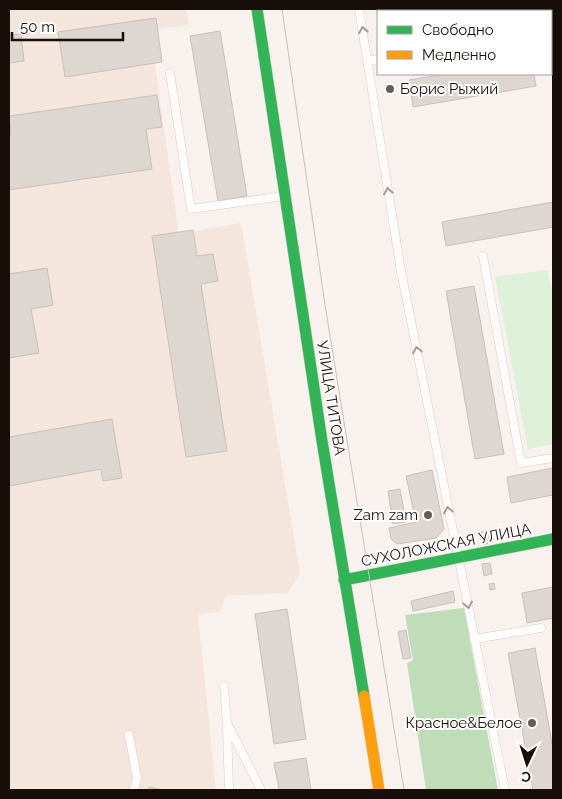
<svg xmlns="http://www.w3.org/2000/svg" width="562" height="799" viewBox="0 0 562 799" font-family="Raleway,sans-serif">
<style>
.industrial{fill:#f5e6dd}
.green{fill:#dff0d9}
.forest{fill:#bfddb9}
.building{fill:#ded6d0;stroke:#c8c1ba}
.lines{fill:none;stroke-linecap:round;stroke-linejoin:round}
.lane-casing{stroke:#d7ceca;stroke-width:9}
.fast-casing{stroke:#d7ceca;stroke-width:12}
.slow-casing{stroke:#d7ceca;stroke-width:12}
.lane{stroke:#fefdfc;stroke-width:8}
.fast{stroke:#30b455;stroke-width:11}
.slow{stroke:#ff9f0a;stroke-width:11}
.tram{stroke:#c4c1c0;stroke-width:1}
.oneway{stroke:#a29d9b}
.poi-dot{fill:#675d59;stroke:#fff;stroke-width:2}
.labels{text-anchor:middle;stroke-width:4;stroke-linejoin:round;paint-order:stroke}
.poi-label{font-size:15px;fill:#180e09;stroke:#fff;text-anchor:end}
.street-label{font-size:15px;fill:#180e09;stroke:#fff}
</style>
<rect width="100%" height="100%" fill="#f9f1ee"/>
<path class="industrial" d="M9 9H186L189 25 158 29 162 62 155 64 179 234 241 223 300 573 288 593 225 596 221 611 198 615 216 790H9Z"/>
<path class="green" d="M547 270 551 287H553V444L528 449 495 277Z"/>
<path class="forest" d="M464 608 498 790H426L407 663 413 660 405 615Z"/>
<path class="building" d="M398 9H424V11H398Z
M156 18 162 62 65 77 58 32Z
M220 31 247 196 218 201 190 36Z
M21 34 24 61 9 63V35Z
M445 74H534L536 86 413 107 409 80Z
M157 95 162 127 146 129 152 169 9 190V135H11L9 116Z
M553 202V227L446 246 442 222Z
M193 230 197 256 213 254 218 281 201 284 227 451 186 457 152 236Z
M47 268 53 305 31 309 39 353 9 358V274Z
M474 286 504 454 475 459 446 291Z
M112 419 122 478 103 481 101 469 9 486V437Z
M553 468V495L511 503 507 477Z
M432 470 444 529 436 538 397 544 391 539 389 528 416 522 406 476Z
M400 489 406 522 393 524 388 491Z
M489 530 492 542 483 545 480 532Z
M490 563 492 574 484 576 482 564Z
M494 583 495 589 490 590 489 584Z
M553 587V618L527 623 522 593Z
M453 591 455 602 413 611 411 601Z
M287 609 306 739 274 744 255 614Z
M406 630 411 658 403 659 398 632Z
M535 648 553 749V790H533L508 653Z
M306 758 311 790H279L274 763Z
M149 787 163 790H148Z"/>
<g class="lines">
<g class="lane-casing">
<path id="lane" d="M359 9 401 271 505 790
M536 9 537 11
M551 33 553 36
M368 61 378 59
M170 73 191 209 284 196
M483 256 521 463 553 458
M474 639 541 628
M224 686 227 723 261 790
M227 727 229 790
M129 735 137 778 134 790"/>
</g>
<g class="fast-casing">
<path id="fast" d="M257 9 322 441 364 696
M344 580 553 539"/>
</g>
<g class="slow-casing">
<path id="slow" d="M364 696 379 790"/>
</g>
<use href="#lane" class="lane"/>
<use href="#fast" class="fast"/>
<use href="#slow" class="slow"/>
<path class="tram" d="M282 9 325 305 404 790"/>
</g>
<defs><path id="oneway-chevron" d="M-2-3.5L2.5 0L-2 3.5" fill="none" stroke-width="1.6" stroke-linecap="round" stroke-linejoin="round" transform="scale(1.25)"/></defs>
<g class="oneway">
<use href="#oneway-chevron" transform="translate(363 30) rotate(-100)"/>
<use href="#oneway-chevron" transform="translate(388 191) rotate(-99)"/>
<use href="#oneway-chevron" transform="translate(417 350) rotate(-101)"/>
<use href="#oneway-chevron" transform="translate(448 510) rotate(-101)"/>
<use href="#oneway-chevron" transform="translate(468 605) rotate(79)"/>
</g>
<g class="poi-dot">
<circle cx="390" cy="89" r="5"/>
<circle cx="428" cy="515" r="5"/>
<circle cx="532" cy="723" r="5"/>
</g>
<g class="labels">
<g class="poi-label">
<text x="400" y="94" text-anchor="start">Борис Рыжий</text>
<text x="418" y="520">Zam zam</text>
<text x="522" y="728">Красное&amp;Белое</text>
</g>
<g class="street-label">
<text transform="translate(331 398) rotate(81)" y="5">УЛИЦА ТИТОВА</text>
<text transform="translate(446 545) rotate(-11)" y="5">СУХОЛОЖСКАЯ УЛИЦА</text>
</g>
</g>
<rect width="562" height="799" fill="none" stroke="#180e09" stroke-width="20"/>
<rect x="377" y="10" width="175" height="65" fill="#ffffff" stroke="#a39f9d"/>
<rect x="387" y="26" width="25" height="8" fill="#30b455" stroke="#a39f9d"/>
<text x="422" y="35" font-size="15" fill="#180e09">Свободно</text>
<rect x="387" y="51" width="25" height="8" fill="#ff9f0a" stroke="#a39f9d"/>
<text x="422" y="60" font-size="15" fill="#180e09">Медленно</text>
<g transform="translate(527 764) rotate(184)" stroke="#ffffff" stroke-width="4" paint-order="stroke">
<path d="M0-4L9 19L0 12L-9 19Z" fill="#180e09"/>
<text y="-8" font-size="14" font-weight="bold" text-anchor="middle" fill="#180e09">С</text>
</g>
<path d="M12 32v8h111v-8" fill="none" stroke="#180e09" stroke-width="2.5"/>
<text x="20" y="32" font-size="15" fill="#180e09" stroke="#ffffff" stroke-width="4" paint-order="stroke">50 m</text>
</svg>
